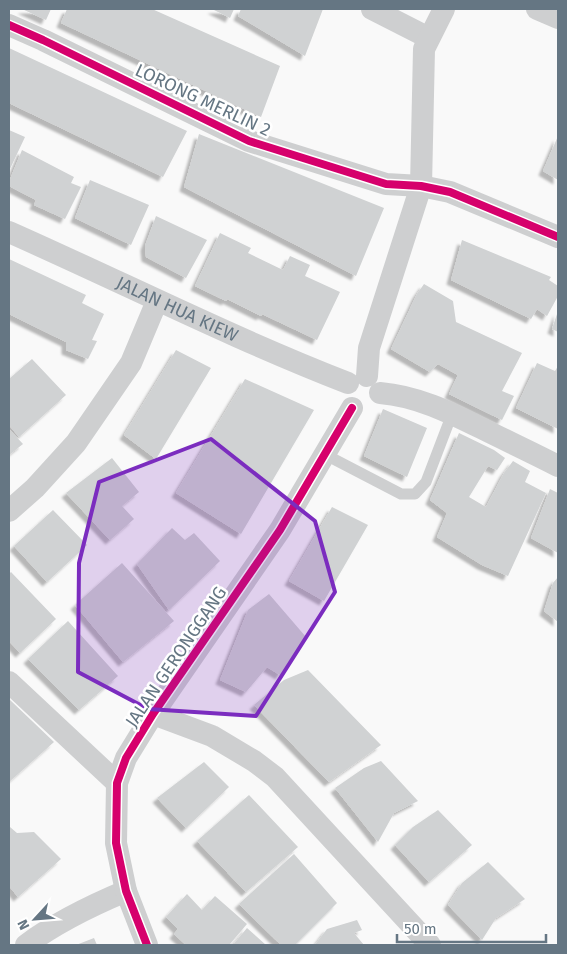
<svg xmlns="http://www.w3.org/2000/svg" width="567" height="954" viewBox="0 0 567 954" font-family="'Fira Sans',sans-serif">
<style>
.building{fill:#d0d2d3;filter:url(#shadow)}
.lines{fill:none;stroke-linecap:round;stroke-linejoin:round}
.lane{stroke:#cecfd0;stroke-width:11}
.street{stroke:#cecfd0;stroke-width:22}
.cycleway-casing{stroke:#fff;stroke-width:11}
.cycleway{stroke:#d6006c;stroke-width:8}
.marked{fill:#7b2cbf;fill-opacity:0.2;stroke:#7b2cbf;stroke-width:4;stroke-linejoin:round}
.labels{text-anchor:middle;stroke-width:5;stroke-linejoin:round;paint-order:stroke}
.street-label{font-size:18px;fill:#657683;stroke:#fff}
</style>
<defs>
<filter id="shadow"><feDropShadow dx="-4.5" dy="4.5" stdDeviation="1" flood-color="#0004"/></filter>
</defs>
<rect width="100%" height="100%" fill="#f9f9f9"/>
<path class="building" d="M22 9H51L46 20Z
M67 9H152L280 66 261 117 61 23Z
M212 9H234L230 18Z
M241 9H323L305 56 238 16Z
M9 48 187 131 163 177 9 103Z
M9 130 25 137 9 171Z
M199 134 384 208 356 276 184 187Z
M558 136V180L543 171Z
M22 150 74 177 71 183 81 187 65 219 34 205 36 200 9 186V182Z
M90 180 149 205 131 245 75 218Z
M156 216 207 240 186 278 146 257 145 246Z
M220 233 251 248 248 253 283 270 290 256 310 265 305 276 340 292 317 340 262 314 261 316 227 299 226 301 195 286Z
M462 240 551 277 549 280 558 286V296L547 316 537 309 531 319 451 280Z
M9 259 86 295 82 303 104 314 92 340 97 341 88 359 66 350V342L9 314Z
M424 284 453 301 456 322 522 353 502 391 514 396 502 420 449 394 458 375 438 364 430 372 391 349 417 294Z
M558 311V332L552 329Z
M176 350 211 368 156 459 124 435Z
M32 359 66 395 19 437 9 425V379Z
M537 363 555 371 558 366V429L516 408Z
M245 379 314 410 241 534 176 493Z
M383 409 427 428 407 477 364 456Z
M9 429 23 444 9 455Z
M459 433 494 450 505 458 497 470 488 466 469 497 486 507 504 473 513 461 530 471 525 482 546 493 508 576 482 565 437 537 447 513 430 500Z
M112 458 139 492 122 506 134 519 110 540 66 493Z
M550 489 558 493V553L531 538Z
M332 507 368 525 324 601 289 581Z
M53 510 87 545 47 582 14 546Z
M172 528 185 540 194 533 220 561 169 610 137 564Z
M122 563 174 621 123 662 75 605Z
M11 572 56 619 20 653 9 641V574Z
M558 577V622L544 611 553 583Z
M269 594 306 637 280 675 267 667 246 692 220 680 248 610Z
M68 621 118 676 79 710 28 659Z
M308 670 381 745 329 782 254 705 284 680Z
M9 699 54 742 9 782Z
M381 761 418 801 394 813 378 842 335 788 364 768Z
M204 762 229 787 186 828 157 798Z
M249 795 298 847 246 892 197 841Z
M438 810 472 845 429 882 395 845 413 827Z
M10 827 17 833 34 832 61 859 18 897 9 886V828Z
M294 854 337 903 295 945H281L239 904Z
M488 862 525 899 496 918 482 940 448 905 462 883Z
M187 894 202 910 215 896 247 924 229 945H186L174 934 178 929 166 917Z
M357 920 362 930 354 933 364 945H315L327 929Z
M247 928 266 945H233Z
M94 938 97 945H76Z"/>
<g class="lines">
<path class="lane" d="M324 454 401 494H415L426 482 452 414"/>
<g class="street">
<path d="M372 9 429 38"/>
<path d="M537 9 558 18"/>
<path d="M9 25 43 40 249 141 386 184 421 186 450 192 558 237"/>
<path id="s1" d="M9 232C122 282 232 338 348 383"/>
<path d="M367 376 369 348 421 186 424 49 444 9"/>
<path d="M380 393C417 396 449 412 481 428 507 441 533 453 558 466"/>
<path d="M9 511 35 488 76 443 131 363 157 301"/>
<path d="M9 682 117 783"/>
<path d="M153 714 212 736 254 761 275 777 430 945"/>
<path d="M26 945C57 922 90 906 126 891"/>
<path d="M147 945 126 891 116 843 117 783 126 758 153 714 280 530 352 408"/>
</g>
<g class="cycleway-casing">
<path id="cycleway" d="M9 25 43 40 249 141 386 184 421 186 450 192 558 237
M147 945 126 891 116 843 117 783 126 758 153 714 280 530 352 408"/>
</g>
<use href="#cycleway" class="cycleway"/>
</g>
<path class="marked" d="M211 439 315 521 335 592 256 716 148 709 78 672 79 563 99 482Z"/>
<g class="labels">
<g class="street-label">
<text transform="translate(203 100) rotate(25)" y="6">LORONG MERLIN 2</text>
<text dy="6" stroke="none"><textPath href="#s1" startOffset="185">JALAN HUA KIEW</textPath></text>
<text transform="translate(176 657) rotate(-56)" y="6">JALAN GERONGGANG</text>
</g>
</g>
<rect width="567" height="954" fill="none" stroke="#657683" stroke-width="20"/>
<g transform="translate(35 919) rotate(244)" stroke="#ffffff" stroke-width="4" paint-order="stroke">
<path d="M0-4L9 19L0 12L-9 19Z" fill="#657683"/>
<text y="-8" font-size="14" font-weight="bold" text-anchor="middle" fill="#657683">N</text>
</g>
<path d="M397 934v8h149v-8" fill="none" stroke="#657683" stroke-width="2.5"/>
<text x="404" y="934" font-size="15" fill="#657683" stroke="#ffffff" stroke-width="4" paint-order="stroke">50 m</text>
</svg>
